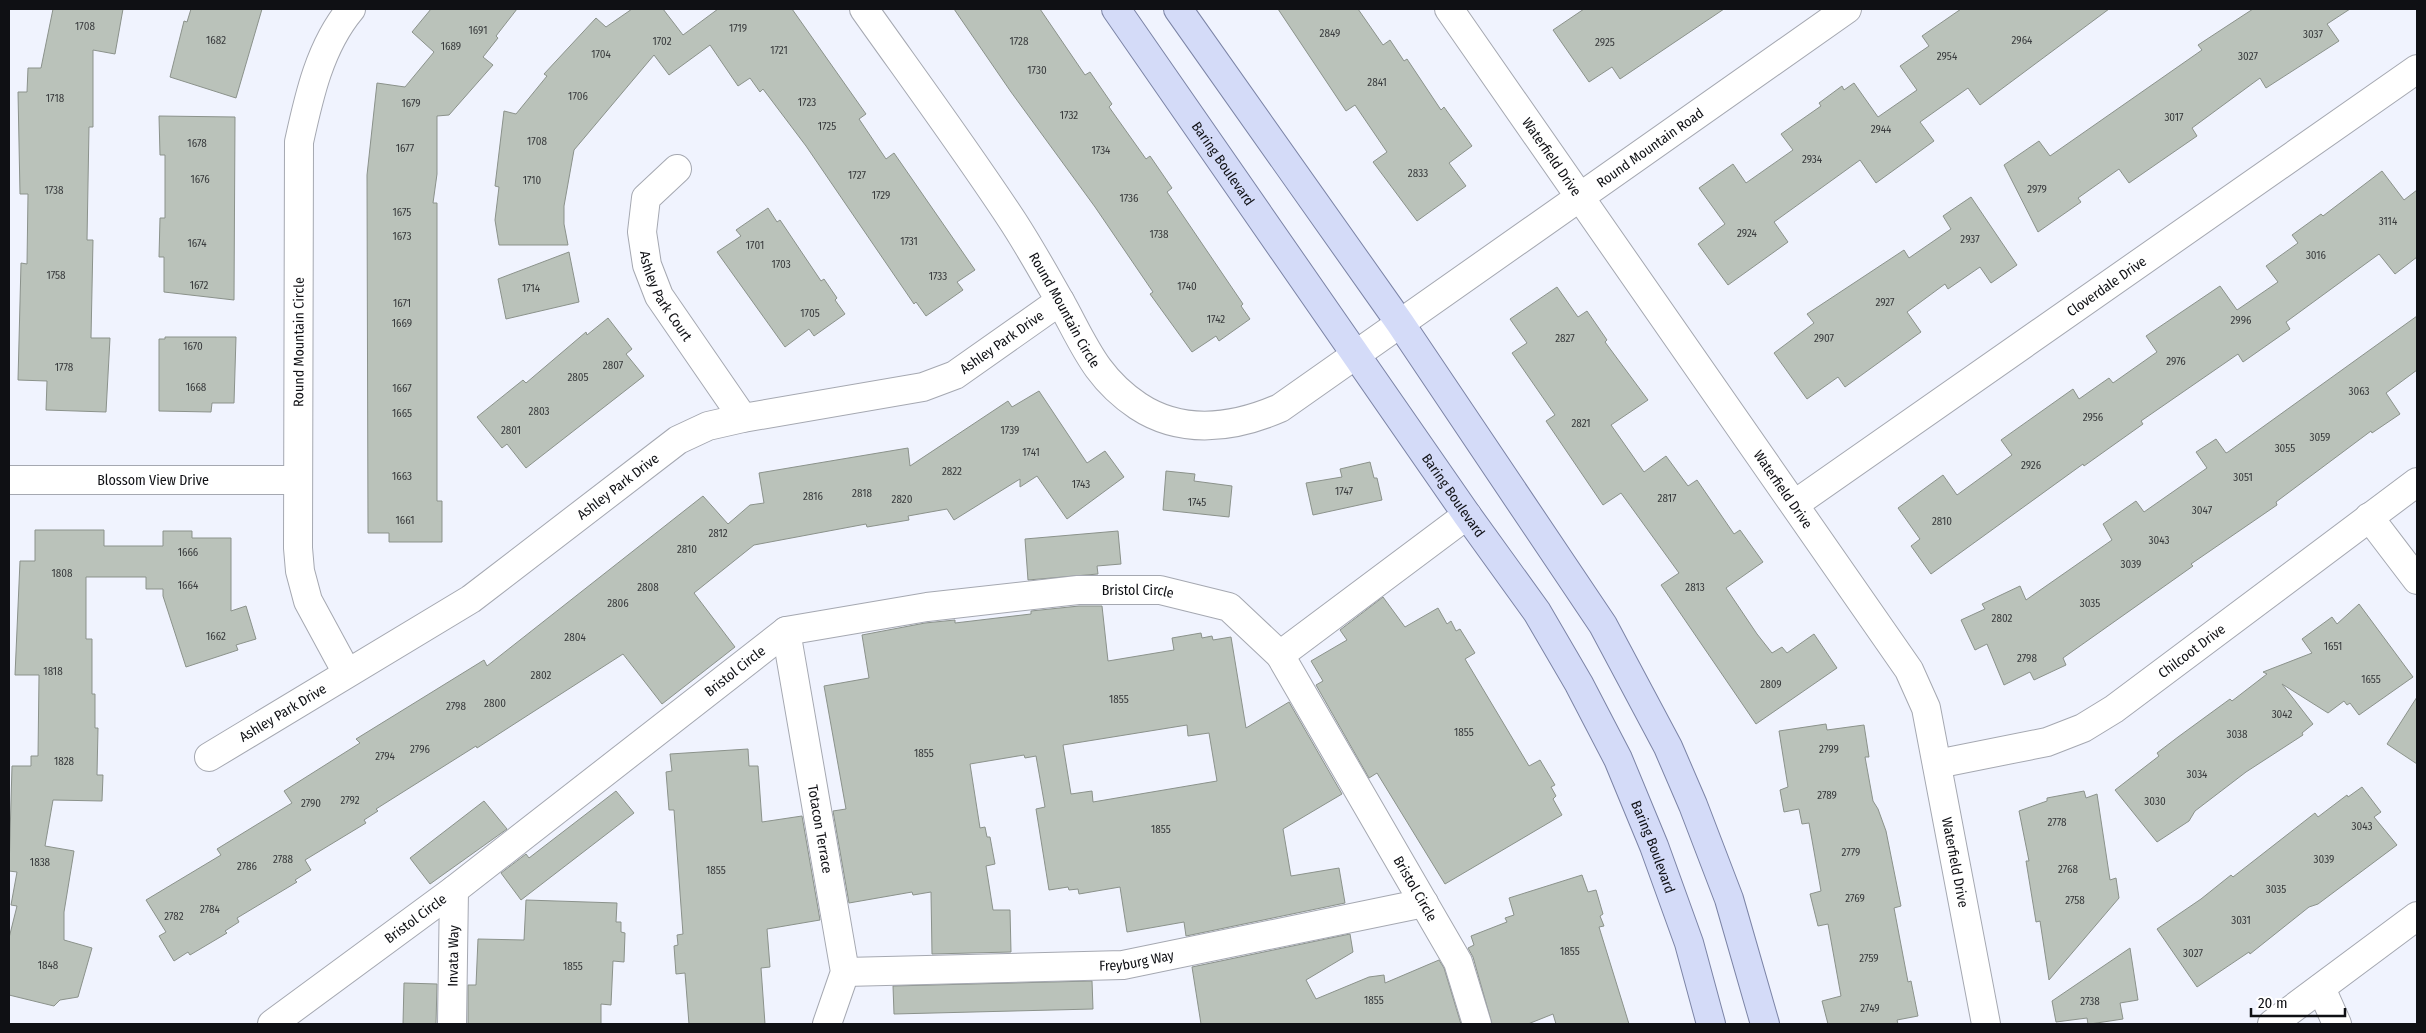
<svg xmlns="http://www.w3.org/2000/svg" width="2426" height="1033" viewBox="0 0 2426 1033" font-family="'Fira Sans Condensed',sans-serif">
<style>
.building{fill:#bac2ba;stroke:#8b928b;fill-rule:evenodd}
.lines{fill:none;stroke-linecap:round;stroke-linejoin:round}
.minor-casing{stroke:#a5a8b1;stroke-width:30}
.major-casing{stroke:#7c84a6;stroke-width:30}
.minor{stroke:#fff;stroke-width:28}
.major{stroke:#d4dbf8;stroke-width:28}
.labels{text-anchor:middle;stroke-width:5;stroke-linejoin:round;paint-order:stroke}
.number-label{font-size:11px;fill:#3a3c3e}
.street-label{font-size:14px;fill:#0f1014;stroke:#fff}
</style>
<rect width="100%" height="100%" fill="#f0f3fe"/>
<path class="building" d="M53 9H123L115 54 93 50V127H89L87 240H93L91 338H110L106 412 46 410 47 381 18 380 21 263 27 264 28 194H20L18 92H27L28 68H41Z
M191 9H262L236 98 170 77 184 21 187 22Z
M431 9H517L496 36 498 38 483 57 493 65 449 115 437 116V174L433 203H437V501H442V542H389V533H368L367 175 377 83 405 87 434 52 412 32Z
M632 9H663L683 35 718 9H792L866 114 859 119 886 159 894 153 975 270 957 282 963 290 926 316 916 302 914 304 806 146 763 89 760 92 750 78 738 86 710 45 669 75 654 55 574 150 564 206V224L568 245H499L495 220 499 187 495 186 504 111 516 114 547 76 544 74 596 18 606 27Z
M954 9H1040L1085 75 1090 72 1112 104 1109 107 1146 159 1150 156 1172 188 1167 192 1243 304 1241 306 1250 319 1219 341 1216 336 1192 352 1150 294 1153 292 1095 207 1011 92Z
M1278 9H1358L1383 45 1390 40 1404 61 1407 59 1441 110 1444 107 1472 146 1449 163 1466 186 1417 221 1373 162 1387 152 1355 105 1346 111Z
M1584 9H1724L1620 79 1612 67 1589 82 1553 30Z
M1961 9H2109L1980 105 1968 88 1920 122 1934 141 1876 183 1860 160 1774 222 1788 242 1728 285 1698 244 1725 224 1699 188 1733 164 1746 183 1793 150 1781 134 1821 106 1819 103 1842 86 1844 90 1854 83 1878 117 1917 90 1900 66 1929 46 1922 36Z
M2253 9H2350L2327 24 2339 41 2266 88 2260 78 2192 128 2197 136 2168 156 2129 183 2119 169 2078 198 2081 202 2038 232 2004 165 2039 141 2050 156 2202 50 2198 45Z
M159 116 235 117 234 300 164 292V257H159L160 218H165V155H160Z
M2382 171 2404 200 2417 190V257L2395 274 2379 254 2286 322 2290 329 2243 362 2238 354 2141 421 2143 424 2084 466 2083 464 1931 574 1911 546 1920 539 1898 508 1943 475 1957 495 2012 455 2001 440 2073 389 2079 399 2109 378 2113 383 2157 352 2146 336 2220 286 2237 310 2278 282 2266 266 2298 243 2292 235 2321 214 2323 216Z
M1971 197 2017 265 1991 283 1980 267 1948 289 1945 284 1907 312 1921 332 1845 387 1838 377 1807 399 1774 353 1814 323 1807 314 1904 250 1909 258 1951 229 1943 216Z
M768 208 777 222 780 220 821 281 824 279 837 298 835 300 845 314 814 336 809 329 785 347 717 252 741 236 736 230Z
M569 252 579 302 506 319 498 279Z
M1557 287 1578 317 1587 311 1607 340 1605 342 1648 400 1611 425 1644 472 1666 456 1688 486 1697 480 1734 534 1740 530 1763 562 1726 588 1757 634 1772 653 1782 647 1787 653 1814 634 1837 668 1756 724 1661 585 1679 573 1621 493 1603 505 1546 421 1555 415 1512 353 1527 343 1510 319Z
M2417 316V370L2386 393 2400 414 2372 433 2371 431 2276 502 2277 505 2191 564 2193 566 2063 658 2066 665 2034 680 2030 672 2004 685 1987 644 1975 650 1961 620 1985 609 1982 604 2020 586 2026 600 2112 540 2103 524 2136 501 2144 512 2207 468 2196 452 2216 439 2226 453 2228 452Z
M608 318 632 349 626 354 644 376 526 468 507 444 502 448 477 417 523 380 526 383 586 332 587 335Z
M165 337H236L234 403H212L211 412 159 411V339H165Z
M1039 391 1087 463 1105 451 1124 477 1067 519 1037 476 1020 487V479L954 520 947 509 908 516 909 520 867 527 866 524 754 545 694 593 735 647 662 704 623 654 477 748 476 746 376 809 378 811 364 820 366 823 305 860 311 870 295 880 297 882 237 918 239 922 225 931 227 933 190 955 188 952 174 961 159 936 166 932 146 900 221 855 217 849 292 803 284 791 360 743 356 739 484 660 487 666 703 496 728 524 750 505 764 503 759 473 908 448 910 466 1008 401 1012 407Z
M1370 462 1374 478H1377L1382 500 1313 515 1306 483 1342 477 1340 469Z
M1166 471 1195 474 1194 481 1232 486 1229 517 1163 510Z
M35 530H104V546H163V531H192V538H231V611L246 606 256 639 236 645 238 650 186 667 163 596V589H146V577H86V639H92V694H95V728H98L97 775H103L102 801 53 800 45 846 74 851 64 912V940L92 948 78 997 60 1000 54 1006 9 995V938L17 906 11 905 17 872 9 871 12 766H31V756H38L39 675H15L20 561H35Z
M1118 531 1121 564 1097 566 1098 574 1028 580 1025 539Z
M1383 597 1405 627 1438 608 1447 624 1451 621 1456 631 1460 629 1475 653 1465 659 1529 766 1540 760 1555 785 1551 787 1556 796 1553 799 1562 815 1445 884 1377 773 1369 778 1316 685 1323 681 1311 661 1347 640 1340 630Z
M2359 604 2413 677 2359 715 2350 703 2347 705 2344 701 2328 713 2282 684 2313 724 2302 733 2303 735 2246 772 2195 811 2189 821 2157 842 2115 790 2159 756 2157 753 2178 737 2230 699 2232 701 2267 674 2263 672 2312 653 2302 639 2332 617 2337 624Z
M1079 606H1102L1108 661 1174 650 1172 638 1201 633 1202 638 1212 636 1213 640 1231 637 1246 728 1289 702 1342 794 1283 829 1291 876 1339 868 1345 903 1186 936 1184 922 1127 932 1120 887 1079 894 1078 889 1069 890 1068 887 1049 890 1036 809 1045 807 1036 756 1025 758 1024 755 970 764 980 828 985 827 987 837H990L995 864 986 866 993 910H1010L1011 952 932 954 931 892 913 895 912 892 849 903 833 811 846 809 824 686 869 678 862 635 925 623 955 620V623L1031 614V611ZM1187 725 1188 736 1209 733 1217 781 1093 802 1092 791 1071 794 1063 745Z
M2417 697V764L2387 744Z
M1826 724 1827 730 1864 725 1869 757H1865L1873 801 1878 809 1886 831 1901 906 1894 908 1908 982 1911 981 1918 1016 1897 1020 1898 1024H1828L1822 1001 1841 996 1828 924 1818 926 1810 894 1821 891 1809 823 1802 824 1799 809 1784 812 1780 790 1788 787 1779 731Z
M748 749 749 766H758L762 822 802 816 820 920 767 929 770 967 761 968 765 1024H689L685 973 676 974 674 946 678 945 677 935 683 934 674 810H669L666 772 672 771 670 754Z
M2362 787 2381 812 2374 817 2397 845 2318 904 2309 907 2250 954 2249 952 2197 987 2157 929 2201 899 2231 875 2233 877 2315 813 2318 817 2347 795 2348 797Z
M616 791 634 813 521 900 501 873 526 854 529 858Z
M2084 791 2086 798 2097 794 2110 880 2116 878 2119 898 2049 980 2040 921 2036 922 2026 861H2029L2019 811 2047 801V798Z
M484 801 507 829 430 884 410 858Z
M1582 875 1588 892 1596 890 1603 914 1600 916 1604 926 1599 927 1629 1024H1556L1553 1014 1528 1024H1492L1473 957 1468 948 1474 945 1471 936 1507 922 1505 918 1514 915 1509 898Z
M526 900 617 903 616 922H621V932L625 933 624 962 613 961 611 1005 601 1004V1024H468V985H476L478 939 524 940Z
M1350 934 1353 952 1306 980 1316 999 1369 977 1384 975 1385 983 1439 960 1444 968 1461 1024H1201L1192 967Z
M2130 948 2138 1000 2120 1003 2123 1019 2090 1024H2088L2087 1018 2056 1022 2052 1001Z
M1092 981 1093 1009 894 1014 893 986Z
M404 983 437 984 436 1024H403Z"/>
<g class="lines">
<g class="minor-casing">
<g id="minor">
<path id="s1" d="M864 9C913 78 963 146 1010 217 1028 244 1044 273 1060 301 1084 344 1095 377 1138 406 1182 435 1234 428 1280 408L1847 9"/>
<path id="s2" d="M1449 9 1909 670 1926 708 1986 1024"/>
<path id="s3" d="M677 169 646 198 642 232 647 265 659 296 743 418"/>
<path id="s4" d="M9 480H298"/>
<path id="s5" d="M1795 504 2417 69"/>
<path d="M2369 517 2417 580"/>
<path id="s6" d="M786 631 845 972 827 1024"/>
<path id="s7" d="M1280 655 1458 962 1477 1024"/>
<path id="s8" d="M347 673 308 601 300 571 298 548 299 142C309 96 320 46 351 9"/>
<path id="s9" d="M209 757 471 599 678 440 708 426 743 418 923 387 955 375 1060 301"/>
<path id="s10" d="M1937 764 2047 742 2083 728 2114 709 2417 482"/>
<path id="s11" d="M845 972 1123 965 1424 903"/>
<path d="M2321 988 2337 1024"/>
<path id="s12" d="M272 1024 454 890 786 631 927 607 1078 590H1160L1229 607 1280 655 1467 515"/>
<path id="s13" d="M452 1024 454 890"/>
<path d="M2272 1024 2417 916"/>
</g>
</g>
<g class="major-casing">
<g id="major">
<path id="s14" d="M1116 9 1467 515 1537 612 1579 684 1618 759 1654 846 1689 943 1711 1024"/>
<path d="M1178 9 1400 323 1603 625 1668 747 1693 805 1729 899 1765 1024"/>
</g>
</g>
<use href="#minor" class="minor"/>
<use href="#major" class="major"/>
</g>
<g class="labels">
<g class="number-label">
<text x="85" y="30">1708</text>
<text x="738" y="32">1719</text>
<text x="478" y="34">1691</text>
<text x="1330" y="37">2849</text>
<text x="2313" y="38">3037</text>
<text x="216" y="44">1682</text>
<text x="2022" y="44">2964</text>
<text x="662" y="45">1702</text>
<text x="1019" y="45">1728</text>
<text x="1605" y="46">2925</text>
<text x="451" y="50">1689</text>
<text x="779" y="54">1721</text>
<text x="601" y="58">1704</text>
<text x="1947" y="60">2954</text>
<text x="2248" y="60">3027</text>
<text x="1037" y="74">1730</text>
<text x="1377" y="86">2841</text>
<text x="578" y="100">1706</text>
<text x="55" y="102">1718</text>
<text x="807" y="106">1723</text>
<text x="411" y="107">1679</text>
<text x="1069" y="119">1732</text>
<text x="2174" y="121">3017</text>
<text x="827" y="130">1725</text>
<text x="1881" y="133">2944</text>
<text x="537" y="145">1708</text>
<text x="197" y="147">1678</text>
<text x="405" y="152">1677</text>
<text x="1101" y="154">1734</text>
<text x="1812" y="163">2934</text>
<text x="1418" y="177">2833</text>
<text x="857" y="179">1727</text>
<text x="200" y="183">1676</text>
<text x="532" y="184">1710</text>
<text x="2037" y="193">2979</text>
<text x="54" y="194">1738</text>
<text x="881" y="199">1729</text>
<text x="1129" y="202">1736</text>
<text x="402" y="216">1675</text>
<text x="2388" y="225">3114</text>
<text x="1747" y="237">2924</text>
<text x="1159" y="238">1738</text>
<text x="402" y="240">1673</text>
<text x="1970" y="243">2937</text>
<text x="909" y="245">1731</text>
<text x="197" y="247">1674</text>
<text x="755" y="249">1701</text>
<text x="2316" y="259">3016</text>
<text x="781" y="268">1703</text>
<text x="56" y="279">1758</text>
<text x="938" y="280">1733</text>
<text x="199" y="289">1672</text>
<text x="1187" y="290">1740</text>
<text x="531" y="292">1714</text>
<text x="1885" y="306">2927</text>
<text x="402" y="307">1671</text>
<text x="810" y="317">1705</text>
<text x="1216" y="323">1742</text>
<text x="2241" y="324">2996</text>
<text x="402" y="327">1669</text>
<text x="1565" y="342">2827</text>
<text x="1824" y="342">2907</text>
<text x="193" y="350">1670</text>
<text x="2176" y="365">2976</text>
<text x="613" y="369">2807</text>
<text x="64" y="371">1778</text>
<text x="578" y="381">2805</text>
<text x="196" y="391">1668</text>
<text x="402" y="392">1667</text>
<text x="2359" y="395">3063</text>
<text x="539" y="415">2803</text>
<text x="402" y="417">1665</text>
<text x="2093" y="421">2956</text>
<text x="1581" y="427">2821</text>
<text x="511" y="434">2801</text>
<text x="1010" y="434">1739</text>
<text x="2320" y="441">3059</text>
<text x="2285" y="452">3055</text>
<text x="1031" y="456">1741</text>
<text x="2031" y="469">2926</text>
<text x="952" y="475">2822</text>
<text x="402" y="480">1663</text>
<text x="2243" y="481">3051</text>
<text x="1081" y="488">1743</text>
<text x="1344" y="495">1747</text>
<text x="862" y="497">2818</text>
<text x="813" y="500">2816</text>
<text x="1667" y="502">2817</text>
<text x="902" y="503">2820</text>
<text x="1197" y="506">1745</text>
<text x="2202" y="514">3047</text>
<text x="405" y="524">1661</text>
<text x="1942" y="525">2810</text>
<text x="718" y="537">2812</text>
<text x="2159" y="544">3043</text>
<text x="687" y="553">2810</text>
<text x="188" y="556">1666</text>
<text x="2131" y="568">3039</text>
<text x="62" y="577">1808</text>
<text x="188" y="589">1664</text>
<text x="648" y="591">2808</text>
<text x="1695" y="591">2813</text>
<text x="618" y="607">2806</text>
<text x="2090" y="607">3035</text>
<text x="2002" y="622">2802</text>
<text x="216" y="640">1662</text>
<text x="575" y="641">2804</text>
<text x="2333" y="650">1651</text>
<text x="2027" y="662">2798</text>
<text x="53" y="675">1818</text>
<text x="541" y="679">2802</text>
<text x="2371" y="683">1655</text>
<text x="1771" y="688">2809</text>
<text x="1119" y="703">1855</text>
<text x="495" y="707">2800</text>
<text x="456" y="710">2798</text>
<text x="2282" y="718">3042</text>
<text x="1464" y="736">1855</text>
<text x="2237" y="738">3038</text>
<text x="420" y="753">2796</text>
<text x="1829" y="753">2799</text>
<text x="924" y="757">1855</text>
<text x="385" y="760">2794</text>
<text x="64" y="765">1828</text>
<text x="2197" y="778">3034</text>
<text x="1827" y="799">2789</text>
<text x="350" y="804">2792</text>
<text x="2155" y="805">3030</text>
<text x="311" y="807">2790</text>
<text x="2057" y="826">2778</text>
<text x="2362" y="830">3043</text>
<text x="1161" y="833">1855</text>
<text x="1851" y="856">2779</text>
<text x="283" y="863">2788</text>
<text x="2324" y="863">3039</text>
<text x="40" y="866">1838</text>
<text x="247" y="870">2786</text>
<text x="2068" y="873">2768</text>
<text x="716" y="874">1855</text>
<text x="2276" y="893">3035</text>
<text x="1855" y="902">2769</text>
<text x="2075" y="904">2758</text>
<text x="210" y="913">2784</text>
<text x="174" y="920">2782</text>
<text x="2241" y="924">3031</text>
<text x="1570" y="955">1855</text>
<text x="2193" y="957">3027</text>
<text x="1869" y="962">2759</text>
<text x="48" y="969">1848</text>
<text x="573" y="970">1855</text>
<text x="1374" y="1004">1855</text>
<text x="2090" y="1005">2738</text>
<text x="1870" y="1012">2749</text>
</g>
<g class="street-label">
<text dy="5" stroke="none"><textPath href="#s1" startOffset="1085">Round Mountain Road</textPath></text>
<text dy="5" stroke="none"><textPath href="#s2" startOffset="180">Waterfield Drive</textPath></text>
<text dy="5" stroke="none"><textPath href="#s14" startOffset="188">Baring Boulevard</textPath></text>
<text dy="5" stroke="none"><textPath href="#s5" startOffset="380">Cloverdale Drive</textPath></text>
<text dy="5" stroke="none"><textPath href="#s3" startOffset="146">Ashley Park Court</textPath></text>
<text dy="5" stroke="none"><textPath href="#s1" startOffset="362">Round Mountain Circle</textPath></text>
<text dy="5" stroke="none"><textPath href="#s8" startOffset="342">Round Mountain Circle</textPath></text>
<text dy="5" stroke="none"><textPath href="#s9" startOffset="910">Ashley Park Drive</textPath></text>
<text dy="5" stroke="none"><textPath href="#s4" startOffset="144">Blossom View Drive</textPath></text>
<text dy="5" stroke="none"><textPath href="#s9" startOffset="491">Ashley Park Drive</textPath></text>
<text dy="5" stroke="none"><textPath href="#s2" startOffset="585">Waterfield Drive</textPath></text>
<text dy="5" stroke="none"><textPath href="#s14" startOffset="592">Baring Boulevard</textPath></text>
<text dy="5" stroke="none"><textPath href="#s12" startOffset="1002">Bristol Circle</textPath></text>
<text dy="5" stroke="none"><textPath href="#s10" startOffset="284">Chilcoot Drive</textPath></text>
<text dy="5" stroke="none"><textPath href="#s12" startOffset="582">Bristol Circle</textPath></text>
<text dy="5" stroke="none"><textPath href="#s9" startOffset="86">Ashley Park Drive</textPath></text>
<text dy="5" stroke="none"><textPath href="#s6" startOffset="201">Totacon Terrace</textPath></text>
<text dy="5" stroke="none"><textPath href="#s14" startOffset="998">Baring Boulevard</textPath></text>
<text dy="5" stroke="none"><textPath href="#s2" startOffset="1004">Waterfield Drive</textPath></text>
<text dy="5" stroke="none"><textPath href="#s7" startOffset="270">Bristol Circle</textPath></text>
<text dy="5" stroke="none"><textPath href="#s12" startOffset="178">Bristol Circle</textPath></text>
<text dy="5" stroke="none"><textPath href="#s13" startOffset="68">Invata Way</textPath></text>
<text dy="5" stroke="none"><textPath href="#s11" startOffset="292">Freyburg Way</textPath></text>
</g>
</g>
<rect width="2426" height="1033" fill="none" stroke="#0f1014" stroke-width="20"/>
<path d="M2251 1008v8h94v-8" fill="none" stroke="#0f1014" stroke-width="2.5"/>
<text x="2258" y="1008" font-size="15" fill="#0f1014" stroke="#ffffff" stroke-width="4" paint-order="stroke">20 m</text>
</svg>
